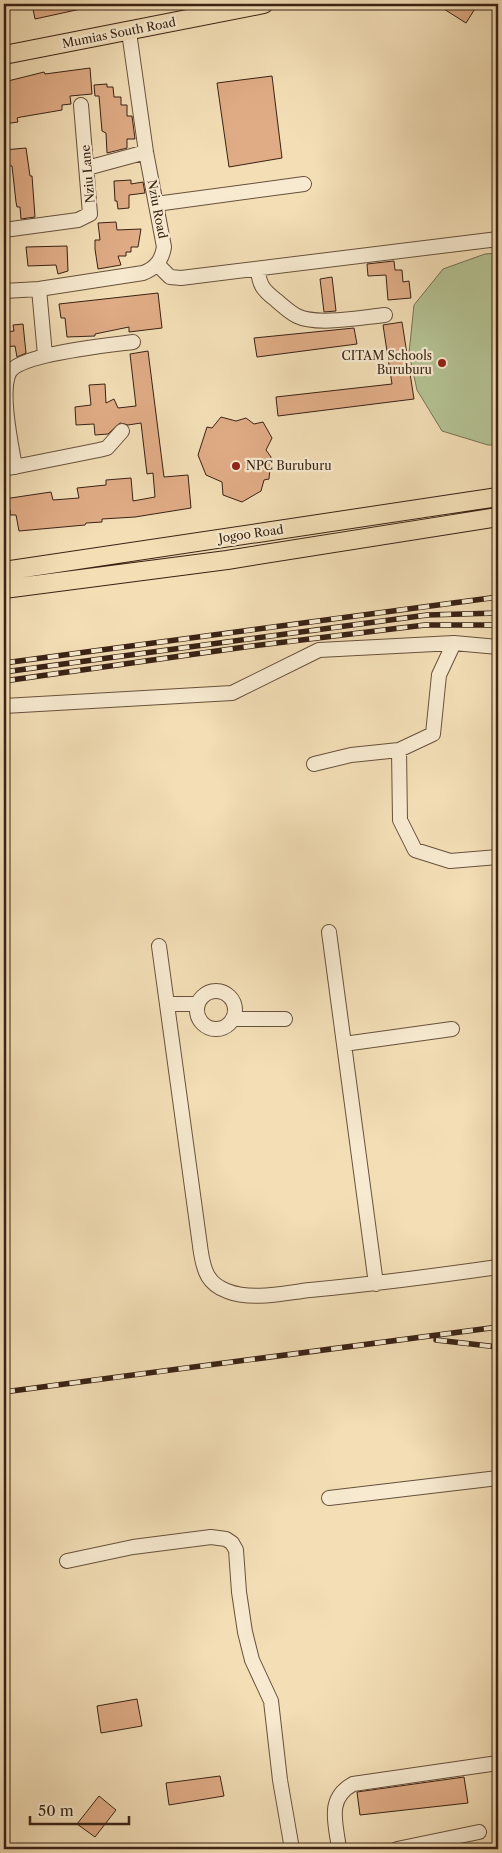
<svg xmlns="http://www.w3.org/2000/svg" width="502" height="1853" viewBox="0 0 502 1853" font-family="'Libre Caslon Text',serif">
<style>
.green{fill:#b4c293;stroke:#767254}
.building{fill:#e0ac86;stroke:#392214}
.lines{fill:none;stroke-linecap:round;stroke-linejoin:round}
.minor-casing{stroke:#68513c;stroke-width:16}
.major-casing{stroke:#392214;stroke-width:20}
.minor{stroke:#f7ead0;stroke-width:14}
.major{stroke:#f3deb6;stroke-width:18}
.rail-casing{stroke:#392214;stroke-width:5.5}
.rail{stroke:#f7ead0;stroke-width:4;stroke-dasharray:11;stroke-linecap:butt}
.poi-dot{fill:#8f2418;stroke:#f7ead0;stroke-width:2}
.labels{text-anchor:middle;stroke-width:4.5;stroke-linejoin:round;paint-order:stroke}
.street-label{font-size:12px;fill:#392214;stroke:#f7ead0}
.poi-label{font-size:12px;fill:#392214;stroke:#f7ead0;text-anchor:end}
</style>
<rect width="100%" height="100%" fill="#f3deb6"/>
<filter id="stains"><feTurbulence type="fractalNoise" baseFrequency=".004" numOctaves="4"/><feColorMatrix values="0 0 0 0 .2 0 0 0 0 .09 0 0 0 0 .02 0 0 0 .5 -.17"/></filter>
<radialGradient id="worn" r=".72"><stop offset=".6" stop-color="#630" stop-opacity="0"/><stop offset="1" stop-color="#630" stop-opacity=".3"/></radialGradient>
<path class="green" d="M498 253V445H488L442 431 417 390 409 353 414 305 443 269 485 254Z"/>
<path class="building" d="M32 4H90V7L35 19Z
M436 4H478L466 23Z
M90 68 92 94 70 96 71 104 62 105V110L21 117 17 118 18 122 4 124V82L44 72 45 74Z
M272 76 282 158 229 167 217 83Z
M107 84V87H113L114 97H121V105H127V116H132L135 139H127V148L107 153 106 133 102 131 99 96H95L94 85Z
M26 148 30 176H32L35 217 21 219 20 207H17L16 202 12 166H4V150Z
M131 180V184L143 182 145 193 129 195V208L118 209 117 201H115L114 181Z
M116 222 117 230 141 229 138 247H131V252H126V256H118L121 265 98 269 95 249V240H100L98 223Z
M67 246 68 271 58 274 56 265 28 266 26 247Z
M394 261 395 270H402L403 282 409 281 411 298 388 300 386 275 368 276 367 264Z
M332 277 336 311 324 312 320 279Z
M158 293 162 328 129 332V327L95 334V336L67 337 65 318H61L59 304Z
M402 322 414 399 278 416 276 397 392 384 383 325Z
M23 324 26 353 17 357 15 346 4 347V332L14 331 13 325Z
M354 328 357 344 257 357 254 338Z
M148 351 164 477 188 475 191 508 135 517 102 519V522L86 523 85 525 19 531 16 515H10V510L4 511V499L51 492 53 500 79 498 77 488 106 485V480L131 478 133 501 155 497 153 473 147 474 141 423 128 425 120 423 108 434 95 435 94 424 76 425 75 407 91 405 89 385 105 384 106 403 114 399 118 408 136 406 130 354Z
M221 417 236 421 246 418 254 424 263 422 272 438 266 450 271 457 269 479 264 480 261 491 242 502 223 495 222 482 206 475 198 455 207 427 212 428Z
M137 1699 142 1726 101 1733 97 1706Z
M220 1776 224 1796 169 1805 166 1783Z
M464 1777 468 1803 360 1815 357 1792Z
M99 1796 116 1810 95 1837 77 1824Z"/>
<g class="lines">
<g class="minor-casing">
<path id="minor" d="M87 168 146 152
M156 204 304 184
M4 230 78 220 90 214 81 105
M157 264 170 277 181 278 498 239
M258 269C259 285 263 290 276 300 282 305 289 312 297 316 317 326 363 317 385 315
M39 289 45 355
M4 291 39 289 143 273C156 268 162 260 164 247L146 152 129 32
M15 467C11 444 0 393 9 373 19 354 110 345 133 342
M4 469 99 450 107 448 122 431
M4 706 232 693 319 650 454 643 498 647
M399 750 400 820 415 850 450 861 498 857
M314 764 351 755 399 750 433 734 439 675 454 643
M329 932 376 1284
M159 946 201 1253C204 1271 208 1284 227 1291 252 1301 284 1293 310 1290 373 1284 435 1276 498 1267
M197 1010a19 19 0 1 1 38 0a19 19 0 1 1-38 0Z
M167 1004H197
M233 1019H285
M344 1044 452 1029
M329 1498 498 1478
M67 1561 133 1547 211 1537 226 1539 232 1543 236 1550 239 1592 245 1632 252 1660 271 1701 280 1780 292 1849
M339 1849C336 1823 326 1799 353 1784L498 1763
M397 1849 479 1832"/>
</g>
<g class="major-casing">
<path id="major" d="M4 55 264 4
M4 571 498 497
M4 589 227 560 498 517"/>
</g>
<use href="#minor" class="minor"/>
<use href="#major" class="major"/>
<g class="rail-casing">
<path id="rail" d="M4 663 498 597
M4 672 427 615 498 613
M4 681 252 646 425 625H498
M436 1340 498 1347
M4 1392 498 1327"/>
</g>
<use href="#rail" class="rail"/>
</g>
<g class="poi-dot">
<circle cx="442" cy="363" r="5"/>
<circle cx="236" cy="466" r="5"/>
</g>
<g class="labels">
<g class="street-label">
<text transform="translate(119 33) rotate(-11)" y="4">Mumias South Road</text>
<text transform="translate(88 174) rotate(-95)" y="4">Nziu Lane</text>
<text transform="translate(157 209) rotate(79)" y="4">Nziu Road</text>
<text transform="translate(251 534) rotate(-8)" y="4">Jogoo Road</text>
</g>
<g class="poi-label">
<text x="432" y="360">CITAM Schools<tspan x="432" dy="14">Buruburu</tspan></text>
<text x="246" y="470" text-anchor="start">NPC Buruburu</text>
</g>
</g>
<rect width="502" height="1853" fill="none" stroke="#f3deb6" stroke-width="20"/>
<rect x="5" y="5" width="492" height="1843" fill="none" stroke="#392214" stroke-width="2.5"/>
<rect x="10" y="10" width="482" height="1833" fill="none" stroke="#392214"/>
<path d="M30 1816v8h99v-8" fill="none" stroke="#392214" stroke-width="2.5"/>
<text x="38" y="1816" font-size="15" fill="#392214" stroke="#f7ead0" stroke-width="4" paint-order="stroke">50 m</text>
<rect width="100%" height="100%" filter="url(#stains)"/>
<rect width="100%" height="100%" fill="url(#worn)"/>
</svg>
